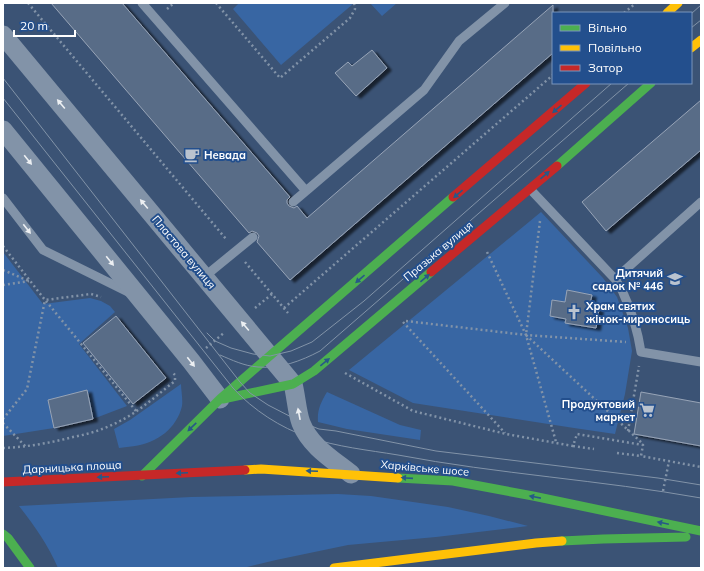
<svg xmlns="http://www.w3.org/2000/svg" width="704" height="571" viewBox="0 0 704 571" font-family="Mulish,sans-serif">
<style>
.green{fill:#3866a3}
.building{fill:#596c87;stroke:#97a4b7;filter:url(#shadow)}
.lines{fill:none;stroke-linecap:round;stroke-linejoin:round}
.path{stroke:#8293a8;stroke-width:2.5;stroke-dasharray:2 3;stroke-linecap:butt}
.lane{stroke:#8293a8;stroke-width:9}
.street{stroke:#8293a8;stroke-width:19}
.fast{stroke:#4caf50;stroke-width:9}
.slow{stroke:#ffc107;stroke-width:9}
.jam{stroke:#c62828;stroke-width:9}
.tram{stroke:#8293a8;stroke-width:1}
.oneway{fill:#eceff2}
.oneway2{fill:#275987}
.labels{text-anchor:middle;stroke-width:4;stroke-linejoin:round;paint-order:stroke}
.poi-label{font-size:11px;font-weight:bold;fill:#fff;stroke:#234f8d;text-anchor:start}
.street-label{font-size:11px;fill:#fff;stroke:#234f8d}
</style>
<defs>
<filter id="shadow"><feDropShadow dx="4.5" dy="2.5" stdDeviation="1" flood-color="#0009"/></filter>
</defs>
<rect width="100%" height="100%" fill="#3b5375"/>
<path class="green" d="M239 3H352L353 4 281 65 233 9Z
M370 3H397L382 16Z
M541 212 603 278 617 297 628 328 632 351 625 394 615 434 574 428 413 403 349 370Z
M3 252 43 304 90 298 101 301 110 306 115 312 79 344 127 406 93 419 86 391 48 400 54 428 3 436Z
M181 384C181 390 183 399 182 406 177 428 157 443 135 446 130 447 124 447 119 448L114 429 130 420Z
M327 392 400 425 421 430 420 440 347 429 318 422C317 410 321 402 327 392Z
M338 494 371 496 448 507 489 516 528 526 436 537 348 545 276 560 243 568H58C48 545 34 525 19 506L191 497Z"/>
<path class="building" d="M51 3H122L290 197 287 200V203L289 206 294 208 297 206 307 218 553 5V53L290 280 257 242 259 236 257 233 252 231 249 233Z
M372 50 387 68 356 96 335 73 348 62 352 66Z
M701 100V150L606 231 582 202Z
M567 290 592 295 589 308 599 309 596 328 565 323 566 319 550 316 552 300 565 302Z
M116 316 166 378 133 404 83 343Z
M87 390 93 419 54 428 48 400Z
M641 392 701 403V446L634 434Z"/>
<g class="lines">
<path class="path" d="M28 3 226 239
M216 3 280 78 350 18 355 9 354 3
M167 9 174 3
M624 13 636 3
M540 221 526 335 643 444
M3 246 45 300 91 294 101 297
M487 252 526 335 556 442
M245 262 288 313
M3 270 29 281
M3 285 29 281
M46 301 136 411
M255 308 272 294
M284 308 553 75
M406 321 526 335 626 342
M403 322 505 433
M206 348 225 332
M345 373 413 411 506 434 573 446 577 434 643 445 641 456 701 467
M3 419 27 389 45 300
M3 423 26 447
M628 431 639 366
M573 446 594 449
M3 448C27 447 50 443 73 437 89 434 105 429 120 421 140 411 157 395 175 381V375L173 373
M617 453 641 456
M663 491 669 461"/>
<path class="lane" d="M142 3 306 191 424 90 459 41 505 3
M530 189 615 279C618 284 622 289 624 295 632 312 638 333 641 352L701 362
M3 198 43 250 130 293
M293 202 306 191
M204 277 253 237
M615 279 701 202"/>
<path class="street" d="M3 35 293 384C296 395 297 413 301 423 310 446 332 459 351 474
M3 130 191 361 220 399"/>
<path class="fast" d="M557 166 651 83
M223 399 293 384 314 371 431 272
M142 476 220 399 453 197
M398 478 453 481 533 496 701 531
M3 534 8 538 30 568
M562 541 603 539 686 537"/>
<path class="slow" d="M667 13 678 3
M691 48 701 40
M245 470 261 469 398 478
M334 568 536 543 562 541"/>
<path class="jam" d="M453 197 586 83
M431 272 557 166
M3 482 245 470"/>
<path class="tram" d="M691 14 701 5
M691 28 701 20
M3 78 240 382 250 393 268 405 301 422 319 429 336 431 436 451 658 478 701 485
M3 98 233 388C253 410 281 428 308 437 337 447 368 450 398 455 498 474 600 480 701 498
M207 333 215 341 231 348 253 354 270 356 291 351 312 342 364 301 612 83
M220 355C232 360 244 366 258 367 280 369 301 361 320 351L629 83"/>
</g>
<defs><path id="oneway-solid" d="M-6-.8H1V-3.2L6.5 0L1 3.2V.8H-6Z"/></defs>
<g class="oneway">
<use href="#oneway-solid" transform="translate(61 104) rotate(-130)"/>
<use href="#oneway-solid" transform="translate(28 160) rotate(51)"/>
<use href="#oneway-solid" transform="translate(144 204) rotate(-130)"/>
<use href="#oneway-solid" transform="translate(27 229) rotate(52)"/>
<use href="#oneway-solid" transform="translate(110 261) rotate(51)"/>
<use href="#oneway-solid" transform="translate(245 326) rotate(-130)"/>
<use href="#oneway-solid" transform="translate(191 362) rotate(52)"/>
<use href="#oneway-solid" transform="translate(299 414) rotate(-101)"/>
</g>
<g class="oneway2">
<use href="#oneway-solid" transform="translate(557 109) rotate(139)"/>
<use href="#oneway-solid" transform="translate(545 175) rotate(-41)"/>
<use href="#oneway-solid" transform="translate(458 194) rotate(139)"/>
<use href="#oneway-solid" transform="translate(425 278) rotate(-40)"/>
<use href="#oneway-solid" transform="translate(360 279) rotate(139)"/>
<use href="#oneway-solid" transform="translate(325 362) rotate(-39)"/>
<use href="#oneway-solid" transform="translate(192 427) rotate(136)"/>
<use href="#oneway-solid" transform="translate(312 471) rotate(-177)"/>
<use href="#oneway-solid" transform="translate(182 473) rotate(177)"/>
<use href="#oneway-solid" transform="translate(103 477) rotate(177)"/>
<use href="#oneway-solid" transform="translate(407 478) rotate(-176)"/>
<use href="#oneway-solid" transform="translate(535 497) rotate(-169)"/>
<use href="#oneway-solid" transform="translate(663 523) rotate(-168)"/>
</g>
<defs>
<g id="cafe-bare" transform="scale(1.2)"><path d="M-5.5-4.5H6V0H3Q3 3.5 0 3.5H-2.5Q-5.5 3.5-5.5 0ZM3-3.2v2h1.7v-2ZM-6 4.5H4V6H-6Z" fill="#bac3cf" stroke="#234f8d" stroke-width="2.5" paint-order="stroke"/></g>
<g id="school-bare" transform="scale(1.2)"><path d="M0-5L7-2L0 1L-7-2ZM-4 1L0 2.5L4 1V4Q0 6-4 4Z" fill="#bac3cf" stroke="#234f8d" stroke-width="2.5" paint-order="stroke"/></g>
<g id="church-bare" transform="scale(1.2)"><path d="M-1.2-6h2.4v3.5h3.3v2.4h-3.3V6h-2.4V-.1h-3.3v-2.4h3.3Z" fill="#bac3cf" stroke="#234f8d" stroke-width="2.5" paint-order="stroke"/></g>
<g id="supermarket-bare" transform="scale(1.2)"><path d="M-6-5.5h2.5l.6 2H6L4.5 2H-2.5L-4.4-4H-6ZM-1.5 3.2a1.3 1.3 0 1 0 .1 0ZM3 3.2a1.3 1.3 0 1 0 .1 0Z" fill="#bac3cf" stroke="#234f8d" stroke-width="2.5" paint-order="stroke"/></g>
</defs>
<g fill-rule="evenodd">
<use href="#cafe-bare" x="192" y="155"/>
<use href="#school-bare" x="675" y="279"/>
<use href="#church-bare" x="574" y="312"/>
<use href="#supermarket-bare" x="647" y="410"/>
</g>
<g class="labels">
<g class="poi-label">
<text x="204" y="159">Невада</text>
<text x="663" y="277" text-anchor="end">Дитячий<tspan x="663" dy="13">садок № 446</tspan></text>
<text x="586" y="310">Храм святих<tspan x="586" dy="13">жінок-мироносиць</tspan></text>
<text x="635" y="408" text-anchor="end">Продуктовий<tspan x="635" dy="13">маркет</tspan></text>
</g>
<g class="street-label">
<text transform="translate(438 251) rotate(-40)" y="4">Празька вулиця</text>
<text transform="translate(184 252) rotate(50)" y="4">Пластова вулиця</text>
<text transform="translate(72 467) rotate(-3)" y="4">Дарницька площа</text>
<text transform="translate(425 468) rotate(5)" y="4">Харківське шосе</text>
</g>
</g>
<rect width="704" height="571" fill="none" stroke="#ffffff" stroke-width="8"/>
<rect x="552" y="12" width="140" height="72" fill="#234f8d" stroke="#7b95bb"/>
<rect x="560" y="25" width="20" height="6" fill="#4caf50" stroke="#7b95bb"/>
<text x="588" y="32" font-size="12" fill="#ffffff">Вільно</text>
<rect x="560" y="45" width="20" height="6" fill="#ffc107" stroke="#7b95bb"/>
<text x="588" y="52" font-size="12" fill="#ffffff">Повільно</text>
<rect x="560" y="65" width="20" height="6" fill="#c62828" stroke="#7b95bb"/>
<text x="588" y="72" font-size="12" fill="#ffffff">Затор</text>
<path d="M14 30v6h61v-6" fill="none" stroke="#ffffff" stroke-width="2"/>
<text x="20" y="30" font-size="12" fill="#ffffff" stroke="#234f8d" stroke-width="3" paint-order="stroke">20 m</text>
</svg>
